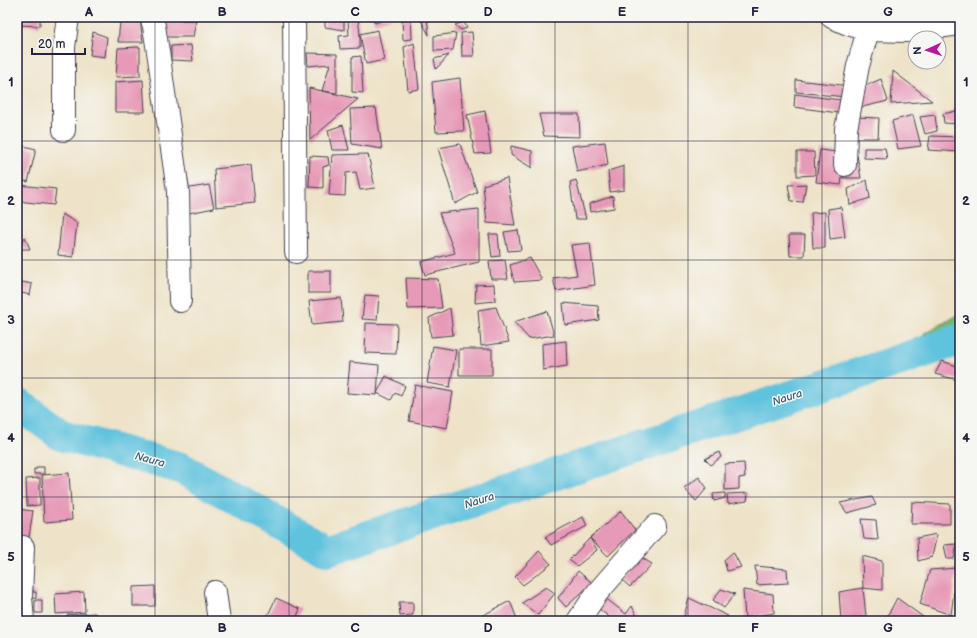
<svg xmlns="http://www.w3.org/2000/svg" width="977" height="638" viewBox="0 0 977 638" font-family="'Balsamiq Sans',sans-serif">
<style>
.forest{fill:#78b675;stroke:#4d6c58}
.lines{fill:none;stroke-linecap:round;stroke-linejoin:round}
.river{stroke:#60c3de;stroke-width:32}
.building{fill:#e79ab7}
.minor-casing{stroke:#413f50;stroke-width:24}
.minor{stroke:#fff;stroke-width:22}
.grid{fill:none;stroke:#22223b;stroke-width:1;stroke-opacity:0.55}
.labels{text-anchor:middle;stroke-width:3;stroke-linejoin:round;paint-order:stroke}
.water-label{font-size:11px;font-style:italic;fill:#385a74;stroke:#f6f6f2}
.neatline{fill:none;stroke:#22223b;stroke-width:1.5}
.grid-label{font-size:13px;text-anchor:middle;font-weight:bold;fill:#22223b}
</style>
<rect width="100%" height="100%" fill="#f6f6f2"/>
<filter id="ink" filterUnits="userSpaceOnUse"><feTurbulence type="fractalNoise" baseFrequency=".025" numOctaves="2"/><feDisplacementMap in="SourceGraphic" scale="8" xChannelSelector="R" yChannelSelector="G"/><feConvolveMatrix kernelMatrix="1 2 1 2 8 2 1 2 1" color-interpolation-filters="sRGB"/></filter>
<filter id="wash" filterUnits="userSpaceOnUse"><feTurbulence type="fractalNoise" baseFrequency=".012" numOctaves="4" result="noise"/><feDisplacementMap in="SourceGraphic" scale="16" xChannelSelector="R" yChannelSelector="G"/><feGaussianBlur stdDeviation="0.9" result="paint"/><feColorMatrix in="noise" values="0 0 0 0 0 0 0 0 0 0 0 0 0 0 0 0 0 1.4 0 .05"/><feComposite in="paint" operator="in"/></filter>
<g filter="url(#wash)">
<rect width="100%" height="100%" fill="#eee3c8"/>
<path class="forest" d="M960 314V341L923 334Z"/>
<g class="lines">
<path class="river" d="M17 403 61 435 181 468 327 550 960 340"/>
</g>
<g id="blocks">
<path class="building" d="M17 17H40V26L17 25Z
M164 17H181L182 20H196L193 37H166Z
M325 17H344V30L325 27Z
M372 17H393L375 23Z
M402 17H411L412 39 403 40Z
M419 17H427L429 35Z
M358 18 360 34V48L340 49 339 36 349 35 348 19Z
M140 20 143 42H118L120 22Z
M464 22 467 28 461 30 455 25Z
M378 30 384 60 366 64 360 34Z
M93 32 107 37 105 57 90 55Z
M472 32 474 56H462L461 33Z
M456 33 453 50 434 51V36Z
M414 43 419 89 408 91 404 47Z
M191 45 193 61 171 60V46Z
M140 47V76L116 77 118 48Z
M307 53 337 54V93L322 91 330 64 308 66Z
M449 55 436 69 434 59Z
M361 56 363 93 352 92V57Z
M893 71 932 101 891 104Z
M460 78 464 131 436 132 432 82Z
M881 79 888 101 858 108 856 90Z
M143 80 145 112H115V82Z
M796 80 850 86 846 97 796 92Z
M309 88 358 99 310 140Z
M795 94 848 101 846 114 794 107Z
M376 108 382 149 352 144 350 109Z
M960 110V124L944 123 943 114Z
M485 111 491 153 475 154 467 115Z
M539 114H579L580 137 544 136Z
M913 115 921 146 898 149 892 121Z
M935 115 937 131 925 134 920 117Z
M855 117 879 118 878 138H853Z
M343 125 349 150H332L328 130Z
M17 135H22L17 147Z
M930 136 960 137V152L928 150Z
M605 142 608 165 577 172 572 146Z
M460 144 477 192 455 204 438 148Z
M24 146 36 149 28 182 17 179Z
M511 146 532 151V168L511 155Z
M864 148H885L887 159 864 158Z
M820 150 845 153 841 185 816 182Z
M797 152H814L815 175 797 176Z
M368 154 375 188 360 190 356 172 346 173 345 196 329 195 332 155Z
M857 155 861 178H843L847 156Z
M310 156 328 157 329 165 323 167V188L309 187Z
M251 165 255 203 216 207 214 169Z
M624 166V190L610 192 608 171Z
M507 178 515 225 487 223 483 185Z
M576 180 586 219H575L570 182Z
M867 180 870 198 850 205 848 189Z
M806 184 803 202 791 201 788 185Z
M19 185 56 189 54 205 17 201Z
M209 185 214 208 189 213 184 189Z
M613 196 614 208 590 212 589 204Z
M841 207 845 237 830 239 828 209Z
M479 209V262L425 275 421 262 455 253 439 213Z
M825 212V248H813L811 213Z
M62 214 77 223 73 257 58 255Z
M518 230 521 250 508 251 504 232Z
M489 234H498L500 256 492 257Z
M789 235H805L804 256H790Z
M25 237 30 249H18Z
M590 243 595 285 556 291 553 278 577 275 571 245Z
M530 258 542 280 514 282 510 265Z
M505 260 508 279H491L489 261Z
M308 271H331V293H308Z
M406 278 438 279 442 308 408 309Z
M17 281 32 284 30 295 17 292Z
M494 284 495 301 475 303 476 285Z
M365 295 379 296 377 320 362 319Z
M341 298 343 322 312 325 309 301Z
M563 303 598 306 599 320 565 325Z
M496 307 509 342 481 346 478 310Z
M450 308 453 335 431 337 429 318Z
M547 311 554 335 529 339 514 322Z
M366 323 397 324 396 354 365 353Z
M566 341 567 366 543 370 542 344Z
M433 346 456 350 450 387 427 383Z
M459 349H492V375H459Z
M942 361 960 367V375L958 380 935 374Z
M350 362 379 365 377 395 347 393Z
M386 376 405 386 401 396 395 393 391 400 377 393Z
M415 385 453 392 447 428 409 421Z
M719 452 721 457 711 465 705 459Z
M744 463 745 477 739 478V489L725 490V464Z
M37 467H44V474H34V469H37Z
M69 473 72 520 44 522 42 475Z
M699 477 707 488 696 501 684 488Z
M40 478V505L27 506 26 479Z
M725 493V498L714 501 713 494Z
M748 493 747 501 728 504 727 494Z
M872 497 876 505 847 513 840 503Z
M912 502 950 504V524H911Z
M17 509 33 511 29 537 17 535Z
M621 511 635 530 608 556 590 538Z
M583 517 587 526 551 545 545 537Z
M861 519 876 520 878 540 864 539Z
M937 534 932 557 918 561 917 538Z
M590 538 597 550 577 566 569 560Z
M957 544 954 559H947L944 545Z
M539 551 551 564 523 585 515 577Z
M733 552 741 567 727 571 724 560Z
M639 556 652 564 630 587 621 579Z
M862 556 882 561V590L863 588 866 616 841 621 839 592 863 588Z
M755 566 787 569 788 583 757 585Z
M957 568 951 615 920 604 930 570Z
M578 571 592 583 566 607 558 598Z
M155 586V606H133V587Z
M546 587 555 593 538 615 522 603Z
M33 589V592H36V598L23 600 28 590Z
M721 589 735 594 724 608 713 600Z
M743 590 773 594 774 613 745 618Z
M84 592 85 612 56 614 55 594Z
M604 597 626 614 632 606 639 621H614L597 607Z
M276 598 300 609 295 621H290L284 619 283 621H265Z
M689 598 728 616 722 621H683Z
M897 598 923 617 921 621H897L888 615Z
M35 600H42V613H35Z
M510 601 517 619 513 621H472Z
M399 602H413V615L400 616Z
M95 613 96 621H67V615Z"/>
</g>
</g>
<g filter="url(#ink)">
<use href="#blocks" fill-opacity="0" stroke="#413f50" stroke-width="1"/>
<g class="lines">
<g class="minor-casing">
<path id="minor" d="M151 17 154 26 159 58 178 191 180 301
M294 17 296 252
M832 17 848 24 868 30 907 31 960 24
M64 130V47L68 17
M845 165 846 129 858 66 868 30
M215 592 219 621
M23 621 21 597 23 547
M578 621 597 593 655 526"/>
</g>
<use href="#minor" class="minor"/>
</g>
</g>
<path class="grid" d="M155 17V621M289 17V621M422 17V621M555 17V621M688 17V621M822 17V621M17 141H960M17 260H960M17 378H960M17 497H960"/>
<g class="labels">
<g class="water-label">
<text transform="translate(787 397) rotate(-18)" y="4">Naura</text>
<text transform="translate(150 459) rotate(15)" y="4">Naura</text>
<text transform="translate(479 500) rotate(-18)" y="4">Naura</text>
</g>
</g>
<rect width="977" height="638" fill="none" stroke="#f6f6f2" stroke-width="44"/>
<g transform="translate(927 50) rotate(267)"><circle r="19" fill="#f6f6f2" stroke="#a1a1a9"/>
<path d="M0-3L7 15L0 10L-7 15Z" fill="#b5179e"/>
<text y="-6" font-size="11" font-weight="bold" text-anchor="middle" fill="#22223b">N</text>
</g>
<path d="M32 48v6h53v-6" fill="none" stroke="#22223b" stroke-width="2"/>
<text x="38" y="48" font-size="12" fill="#22223b" stroke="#f6f6f2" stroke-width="3" paint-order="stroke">20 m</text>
<rect x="22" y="22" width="933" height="594" class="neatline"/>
<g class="grid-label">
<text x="89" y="16">A</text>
<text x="222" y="16">B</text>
<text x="355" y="16">C</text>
<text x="488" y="16">D</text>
<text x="622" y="16">E</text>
<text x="755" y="16">F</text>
<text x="888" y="16">G</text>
<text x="11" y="86">1</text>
<text x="966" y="86">1</text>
<text x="11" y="205">2</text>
<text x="966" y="205">2</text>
<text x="11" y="324">3</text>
<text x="966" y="324">3</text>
<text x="11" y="442">4</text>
<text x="966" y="442">4</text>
<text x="11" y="561">5</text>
<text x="966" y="561">5</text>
<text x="89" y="632">A</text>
<text x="222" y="632">B</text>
<text x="355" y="632">C</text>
<text x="488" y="632">D</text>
<text x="622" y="632">E</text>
<text x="755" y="632">F</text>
<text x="888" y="632">G</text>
</g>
</svg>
